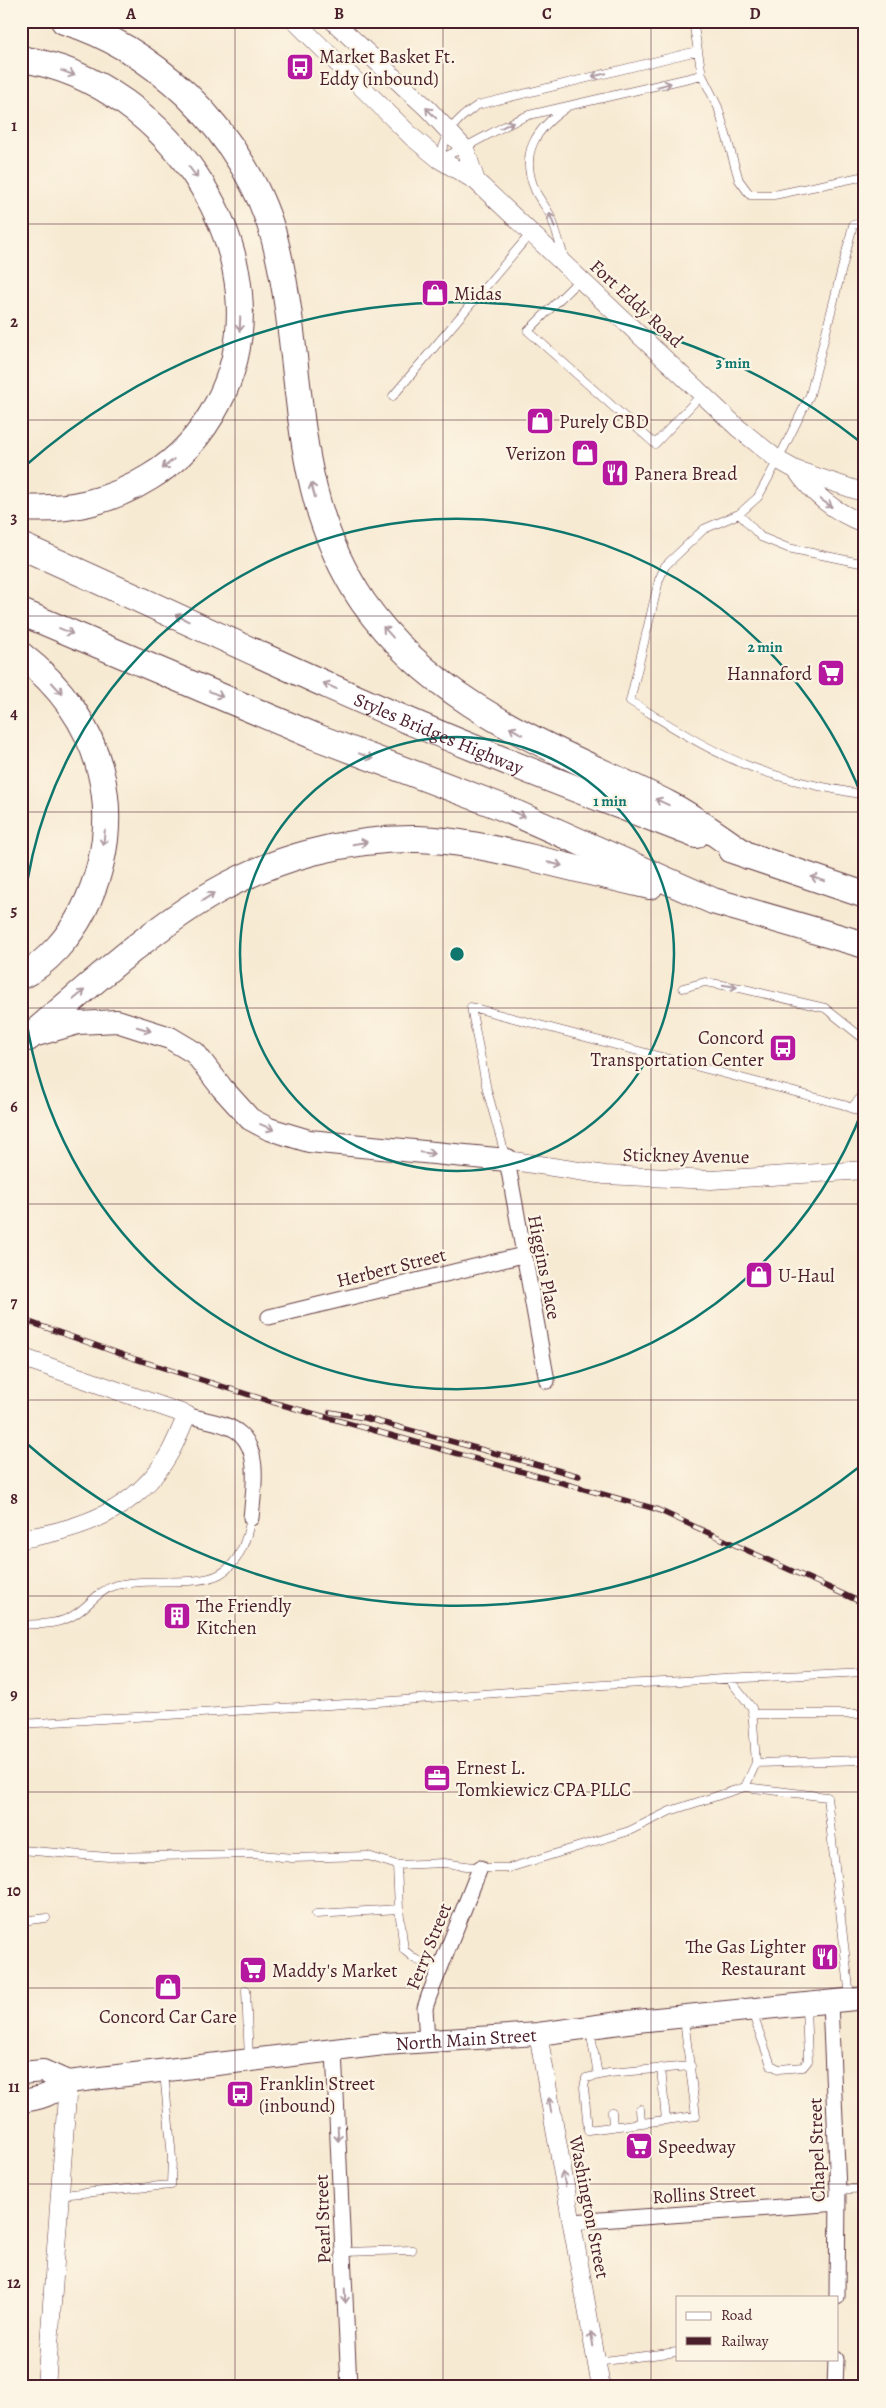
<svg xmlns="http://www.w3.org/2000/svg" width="886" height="2408" viewBox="0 0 886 2408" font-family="Alegreya,serif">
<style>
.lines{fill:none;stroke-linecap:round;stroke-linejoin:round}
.service-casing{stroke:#643d44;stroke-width:9}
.minor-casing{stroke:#643d44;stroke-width:17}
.tertiary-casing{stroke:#643d44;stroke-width:19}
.primary-casing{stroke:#643d44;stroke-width:24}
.motorway-casing{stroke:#643d44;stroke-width:28}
.service{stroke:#fff;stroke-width:8}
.minor{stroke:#fff;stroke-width:15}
.tertiary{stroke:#fff;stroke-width:18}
.primary{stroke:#fff;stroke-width:22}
.motorway{stroke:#fff;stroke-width:26}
.rail-casing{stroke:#4a1f2b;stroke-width:5.5}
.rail{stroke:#fcf5e5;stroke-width:4;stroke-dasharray:11;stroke-linecap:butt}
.oneway{stroke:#ae9aa0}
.grid{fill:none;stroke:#4a1f2b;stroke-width:1;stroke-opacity:0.55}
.ring{fill:none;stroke:#0f766e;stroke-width:2.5}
.labels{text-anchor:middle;stroke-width:4.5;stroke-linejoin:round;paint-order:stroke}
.poi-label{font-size:19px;fill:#4a1f2b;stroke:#fcf5e5;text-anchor:start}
.street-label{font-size:19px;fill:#4a1f2b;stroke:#fcf5e5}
.centre{fill:#0f766e;stroke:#fcf5e5;stroke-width:2.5}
.ring-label{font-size:15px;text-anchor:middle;font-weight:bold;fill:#0f766e;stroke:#fcf5e5;stroke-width:4.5;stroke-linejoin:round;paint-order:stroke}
.neatline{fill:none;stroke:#4a1f2b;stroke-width:2}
.grid-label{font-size:16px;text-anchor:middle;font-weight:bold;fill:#4a1f2b}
</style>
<rect width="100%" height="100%" fill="#fcf5e5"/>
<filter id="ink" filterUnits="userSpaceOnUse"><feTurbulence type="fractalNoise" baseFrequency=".02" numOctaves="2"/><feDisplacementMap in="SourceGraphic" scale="10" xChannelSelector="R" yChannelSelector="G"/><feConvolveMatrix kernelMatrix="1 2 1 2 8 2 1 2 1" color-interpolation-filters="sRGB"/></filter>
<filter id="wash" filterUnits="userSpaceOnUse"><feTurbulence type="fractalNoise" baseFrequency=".0096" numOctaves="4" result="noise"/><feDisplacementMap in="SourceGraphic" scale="20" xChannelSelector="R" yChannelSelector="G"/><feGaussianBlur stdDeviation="1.12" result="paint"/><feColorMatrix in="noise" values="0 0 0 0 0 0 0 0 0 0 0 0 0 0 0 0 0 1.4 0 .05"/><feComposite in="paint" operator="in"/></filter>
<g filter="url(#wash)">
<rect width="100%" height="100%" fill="#f7ead3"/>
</g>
<g filter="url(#ink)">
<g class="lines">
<g class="service-casing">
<path id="service" d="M702 75 718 107 739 180 750 195H774L865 176
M441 158C472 146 498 127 529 115L702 75 693 21
M439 159C448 131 452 122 478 105L697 51
M865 222 853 225 810 395 778 460 758 497 739 514 704 529 665 566 659 580 630 701C670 725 709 752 754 768 789 781 828 788 865 795
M564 257C560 244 556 230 551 217 547 207 539 200 535 190 519 153 536 129 566 108
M580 279 528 331 655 444 702 394
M393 396 531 233
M739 514 761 537 788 548 865 564
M683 988 705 982 740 988 825 1008 865 1040
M851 1108 865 1093
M506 1158 487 1090 471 1007 844 1105 865 1114
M21 1625C38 1624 59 1625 74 1615 91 1605 96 1591 117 1585 146 1577 196 1587 220 1574 240 1563 247 1538 251 1518
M729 1679 752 1708 756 1763 865 1760
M752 1714H865
M21 1724 378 1702 603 1685 865 1672
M745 1787 827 1797 850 1997
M21 1850 108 1857 253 1854 292 1858 368 1856 397 1865 399 1909
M397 1865 444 1863 480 1868H509L629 1831 670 1811 745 1787 756 1763
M316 1914 399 1909 404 1950 415 1959 440 1970
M21 1921 46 1918
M246 1990 249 2059
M752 2012 771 2065 779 2069 803 2067 808 2061 806 2006
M684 2019 696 2116 588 2130 584 2087 586 2078 609 2073 691 2066
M590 2030 598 2075
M661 2068 666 2120
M640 2109 641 2123
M612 2112 613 2127
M838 2190 865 2188
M59 2195 171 2185 172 2158 164 2072
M343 2252 412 2250
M596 2362 677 2352"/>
</g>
<g class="minor-casing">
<path id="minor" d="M507 1160 547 1381
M269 1317 523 1255
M187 1415C202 1420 225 1422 238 1432 262 1450 253 1493 251 1518
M830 2002 838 2190 837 2297
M427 2042 425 2008 429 1996 480 1868
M334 2050 349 2387
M572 2222 838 2203
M835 2387 836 2359"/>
</g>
<g class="tertiary-casing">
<path id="tertiary" d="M295 21 412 137 439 159 476 181 738 428 778 460 796 470 865 493
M333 21 428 109 465 149 476 181
M796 470C814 496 835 512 865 524
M507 1160 605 1175 711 1180 865 1170
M21 1357 187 1415C181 1428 176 1442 169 1454 137 1510 82 1529 21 1539
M538 2034 601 2387
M46 2387 68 2082"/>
</g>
<g class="primary-casing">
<g id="primary">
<path d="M30 1037 78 1023 117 1021 170 1038 195 1053 222 1088 250 1119 269 1129 309 1141 507 1160"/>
<path d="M21 2073 43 2071 68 2082"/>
<path id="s1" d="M21 2101C40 2099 53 2094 68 2082L384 2044 538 2034 627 2022 865 1998"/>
</g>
</g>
<g class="motorway-casing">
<g id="motorway">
<path d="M64 21C111 35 151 61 187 95 229 136 264 191 277 249 306 372 288 491 363 602 438 710 558 748 670 805 697 819 722 839 748 856"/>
<path d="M21 59C170 81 291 263 218 403 202 434 180 459 150 477 110 502 69 511 21 508"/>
<path id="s2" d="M21 546C173 613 321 686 474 748 547 779 622 806 696 835"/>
<path d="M21 612 314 736 499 806 713 901 865 945"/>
<path d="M21 655C103 718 130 816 83 911 70 936 47 964 21 976"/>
<path d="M732 850 865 895"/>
<path d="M28 1038C87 988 148 931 215 892 276 857 348 838 418 839 456 840 495 849 533 858 572 868 611 877 650 886"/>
</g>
</g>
<use href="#service" class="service"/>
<use href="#minor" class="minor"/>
<use href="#tertiary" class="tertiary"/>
<use href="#primary" class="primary"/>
<use href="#motorway" class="motorway"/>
<g class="rail-casing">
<path id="rail" d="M21 1319 132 1358 272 1402 656 1509 865 1604
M330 1412 365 1418 579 1476"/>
</g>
<use href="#rail" class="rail"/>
</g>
<defs><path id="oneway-shaft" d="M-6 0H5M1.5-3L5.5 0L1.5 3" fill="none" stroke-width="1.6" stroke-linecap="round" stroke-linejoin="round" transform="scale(1.25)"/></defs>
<g class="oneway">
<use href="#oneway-shaft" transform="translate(68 73) rotate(20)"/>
<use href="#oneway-shaft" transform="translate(599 75) rotate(166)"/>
<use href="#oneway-shaft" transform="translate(664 85) rotate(-15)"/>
<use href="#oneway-shaft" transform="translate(431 113) rotate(-134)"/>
<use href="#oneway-shaft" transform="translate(507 125) rotate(-26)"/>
<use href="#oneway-shaft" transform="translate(193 172) rotate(53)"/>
<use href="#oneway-shaft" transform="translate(552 220) rotate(-111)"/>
<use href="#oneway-shaft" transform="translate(240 324) rotate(92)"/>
<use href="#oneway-shaft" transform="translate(168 464) rotate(140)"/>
<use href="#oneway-shaft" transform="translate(313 490) rotate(-105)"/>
<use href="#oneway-shaft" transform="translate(826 503) rotate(35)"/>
<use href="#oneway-shaft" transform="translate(182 618) rotate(-154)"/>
<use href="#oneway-shaft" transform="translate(66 631) rotate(23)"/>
<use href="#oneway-shaft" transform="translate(388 632) rotate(-132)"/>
<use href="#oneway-shaft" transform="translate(330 686) rotate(-156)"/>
<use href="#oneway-shaft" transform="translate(57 688) rotate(47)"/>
<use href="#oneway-shaft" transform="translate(216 694) rotate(23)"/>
<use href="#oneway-shaft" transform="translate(516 731) rotate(-151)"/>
<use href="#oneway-shaft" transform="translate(366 756) rotate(21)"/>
<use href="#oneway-shaft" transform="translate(662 802) rotate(-155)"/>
<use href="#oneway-shaft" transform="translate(518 814) rotate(24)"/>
<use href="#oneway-shaft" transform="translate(104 838) rotate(96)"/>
<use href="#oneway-shaft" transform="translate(360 843) rotate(-10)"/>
<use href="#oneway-shaft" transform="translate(555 864) rotate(13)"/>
<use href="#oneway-shaft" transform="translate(818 879) rotate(-162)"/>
<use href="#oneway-shaft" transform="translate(208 897) rotate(-33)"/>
<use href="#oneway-shaft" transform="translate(730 986) rotate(9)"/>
<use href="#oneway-shaft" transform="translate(79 995) rotate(-40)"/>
<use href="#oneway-shaft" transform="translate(144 1029) rotate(17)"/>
<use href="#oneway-shaft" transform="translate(267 1127) rotate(23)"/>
<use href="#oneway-shaft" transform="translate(427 1153) rotate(6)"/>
<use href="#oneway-shaft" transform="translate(550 2105) rotate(-99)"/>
<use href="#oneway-shaft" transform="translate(338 2134) rotate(88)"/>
<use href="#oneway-shaft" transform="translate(564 2179) rotate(-101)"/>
<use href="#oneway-shaft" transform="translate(345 2296) rotate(88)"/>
<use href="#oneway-shaft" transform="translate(592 2339) rotate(-100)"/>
</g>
</g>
<path class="grid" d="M235 21V2387M443 21V2387M651 21V2387M21 224H865M21 420H865M21 616H865M21 812H865M21 1008H865M21 1204H865M21 1400H865M21 1596H865M21 1792H865M21 1988H865M21 2184H865"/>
<g class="ring">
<circle cx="457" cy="954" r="217"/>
<path d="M864 1106A435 435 0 1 1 864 802"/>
<path d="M863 1464A652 652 0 0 1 25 1442M25 466A652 652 0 0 1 863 444"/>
</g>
<defs>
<g id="bus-square" transform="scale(1.4375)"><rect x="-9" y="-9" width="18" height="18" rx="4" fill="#b5179e" stroke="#fcf5e5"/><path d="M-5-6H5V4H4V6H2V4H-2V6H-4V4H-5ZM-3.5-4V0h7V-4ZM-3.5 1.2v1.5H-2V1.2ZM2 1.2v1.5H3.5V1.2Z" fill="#fff"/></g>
<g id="shop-square" transform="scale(1.4375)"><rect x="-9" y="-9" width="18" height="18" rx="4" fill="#b5179e" stroke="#fcf5e5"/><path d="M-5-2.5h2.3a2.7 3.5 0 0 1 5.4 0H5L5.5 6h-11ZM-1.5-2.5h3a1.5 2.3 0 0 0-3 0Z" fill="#fff"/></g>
<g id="restaurant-square" transform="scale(1.4375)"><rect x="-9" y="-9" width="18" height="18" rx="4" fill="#b5179e" stroke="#fcf5e5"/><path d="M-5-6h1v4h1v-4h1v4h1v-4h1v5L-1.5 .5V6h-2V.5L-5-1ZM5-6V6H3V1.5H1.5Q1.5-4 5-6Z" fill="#fff"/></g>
<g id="supermarket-square" transform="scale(1.4375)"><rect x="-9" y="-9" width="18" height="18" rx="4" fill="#b5179e" stroke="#fcf5e5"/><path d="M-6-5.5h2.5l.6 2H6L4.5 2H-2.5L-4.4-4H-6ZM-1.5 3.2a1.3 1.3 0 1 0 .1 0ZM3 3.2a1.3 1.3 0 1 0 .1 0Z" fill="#fff"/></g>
<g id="building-square" transform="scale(1.4375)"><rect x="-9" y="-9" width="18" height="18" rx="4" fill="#b5179e" stroke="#fcf5e5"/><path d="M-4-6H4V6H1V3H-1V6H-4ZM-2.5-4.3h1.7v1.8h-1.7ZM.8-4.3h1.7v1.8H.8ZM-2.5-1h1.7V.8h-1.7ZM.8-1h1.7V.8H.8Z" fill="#fff"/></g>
<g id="office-square" transform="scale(1.4375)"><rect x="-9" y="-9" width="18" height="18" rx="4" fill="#b5179e" stroke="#fcf5e5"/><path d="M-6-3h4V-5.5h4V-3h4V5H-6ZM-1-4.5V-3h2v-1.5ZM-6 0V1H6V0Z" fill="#fff"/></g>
</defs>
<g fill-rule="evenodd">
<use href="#bus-square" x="300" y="67"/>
<use href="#shop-square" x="435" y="293"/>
<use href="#shop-square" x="540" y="421"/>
<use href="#shop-square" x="585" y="453"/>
<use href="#restaurant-square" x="615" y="473"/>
<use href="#supermarket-square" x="831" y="673"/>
<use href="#bus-square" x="783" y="1048"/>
<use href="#shop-square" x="759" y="1275"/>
<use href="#building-square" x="177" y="1616"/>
<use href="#office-square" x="437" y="1778"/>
<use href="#restaurant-square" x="825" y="1957"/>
<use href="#supermarket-square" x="253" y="1970"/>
<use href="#shop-square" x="168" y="1987"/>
<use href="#bus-square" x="240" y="2094"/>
<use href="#supermarket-square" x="639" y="2146"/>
</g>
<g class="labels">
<g class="poi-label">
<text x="319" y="63">Market Basket Ft.<tspan x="319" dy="22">Eddy (inbound)</tspan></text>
<text x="454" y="300">Midas</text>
<text x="559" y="428">Purely CBD</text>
<text x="566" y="460" text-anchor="end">Verizon</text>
<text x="634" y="480">Panera Bread</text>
<text x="812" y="680" text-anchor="end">Hannaford</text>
<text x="764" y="1044" text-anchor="end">Concord<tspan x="764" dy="22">Transportation Center</tspan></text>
<text x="778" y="1282">U-Haul</text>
<text x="196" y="1612">The Friendly<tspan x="196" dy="22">Kitchen</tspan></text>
<text x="456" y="1774">Ernest L.<tspan x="456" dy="22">Tomkiewicz CPA PLLC</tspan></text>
<text x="806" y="1953" text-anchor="end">The Gas Lighter<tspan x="806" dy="22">Restaurant</tspan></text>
<text x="272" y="1977">Maddy's Market</text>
<text x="168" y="2023" text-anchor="middle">Concord Car Care</text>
<text x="259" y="2090">Franklin Street<tspan x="259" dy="22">(inbound)</tspan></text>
<text x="658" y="2153">Speedway</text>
</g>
<g class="street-label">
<text transform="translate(637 303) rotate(43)" y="7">Fort Eddy Road</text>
<text dy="7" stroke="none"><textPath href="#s2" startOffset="458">Styles Bridges Highway</textPath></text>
<text transform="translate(686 1155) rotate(1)" y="7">Stickney Avenue</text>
<text transform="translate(391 1267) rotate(-14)" y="7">Herbert Street</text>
<text transform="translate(545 1267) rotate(79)" y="7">Higgins Place</text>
<text transform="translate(428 1946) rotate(-68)" y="7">Ferry Street</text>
<text dy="7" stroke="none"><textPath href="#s1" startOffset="452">North Main Street</textPath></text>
<text transform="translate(816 2150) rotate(-92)" y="7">Chapel Street</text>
<text transform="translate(704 2193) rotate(-4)" y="7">Rollins Street</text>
<text transform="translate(590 2207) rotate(79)" y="7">Washington Street</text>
<text transform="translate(322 2219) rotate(-92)" y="7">Pearl Street</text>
</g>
</g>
<circle cx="457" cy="954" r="8" class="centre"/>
<g class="ring-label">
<text x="733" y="368">3 min</text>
<text x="765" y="652">2 min</text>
<text x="610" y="806">1 min</text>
</g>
<rect width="886" height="2408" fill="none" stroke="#fcf5e5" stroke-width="55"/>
<rect x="676" y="2296" width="162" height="65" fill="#fcf5e5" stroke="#b59f9b"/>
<rect x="686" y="2312" width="25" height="8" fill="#ffffff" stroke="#b59f9b"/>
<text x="721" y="2320" font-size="15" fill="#4a1f2b">Road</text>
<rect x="686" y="2337" width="25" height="8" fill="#4a1f2b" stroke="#b59f9b"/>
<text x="721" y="2346" font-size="15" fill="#4a1f2b">Railway</text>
<rect x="28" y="28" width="830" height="2352" class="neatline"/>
<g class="grid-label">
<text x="131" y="19">A</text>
<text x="339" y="19">B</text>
<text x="547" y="19">C</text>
<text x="755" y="19">D</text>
<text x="14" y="131">1</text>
<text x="14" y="327">2</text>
<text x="14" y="523">3</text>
<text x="14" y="719">4</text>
<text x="14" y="916">5</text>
<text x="14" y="1112">6</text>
<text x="14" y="1308">7</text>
<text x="14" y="1504">8</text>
<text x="14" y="1700">9</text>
<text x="14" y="1896">10</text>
<text x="14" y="2092">11</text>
<text x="14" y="2288">12</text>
</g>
</svg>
